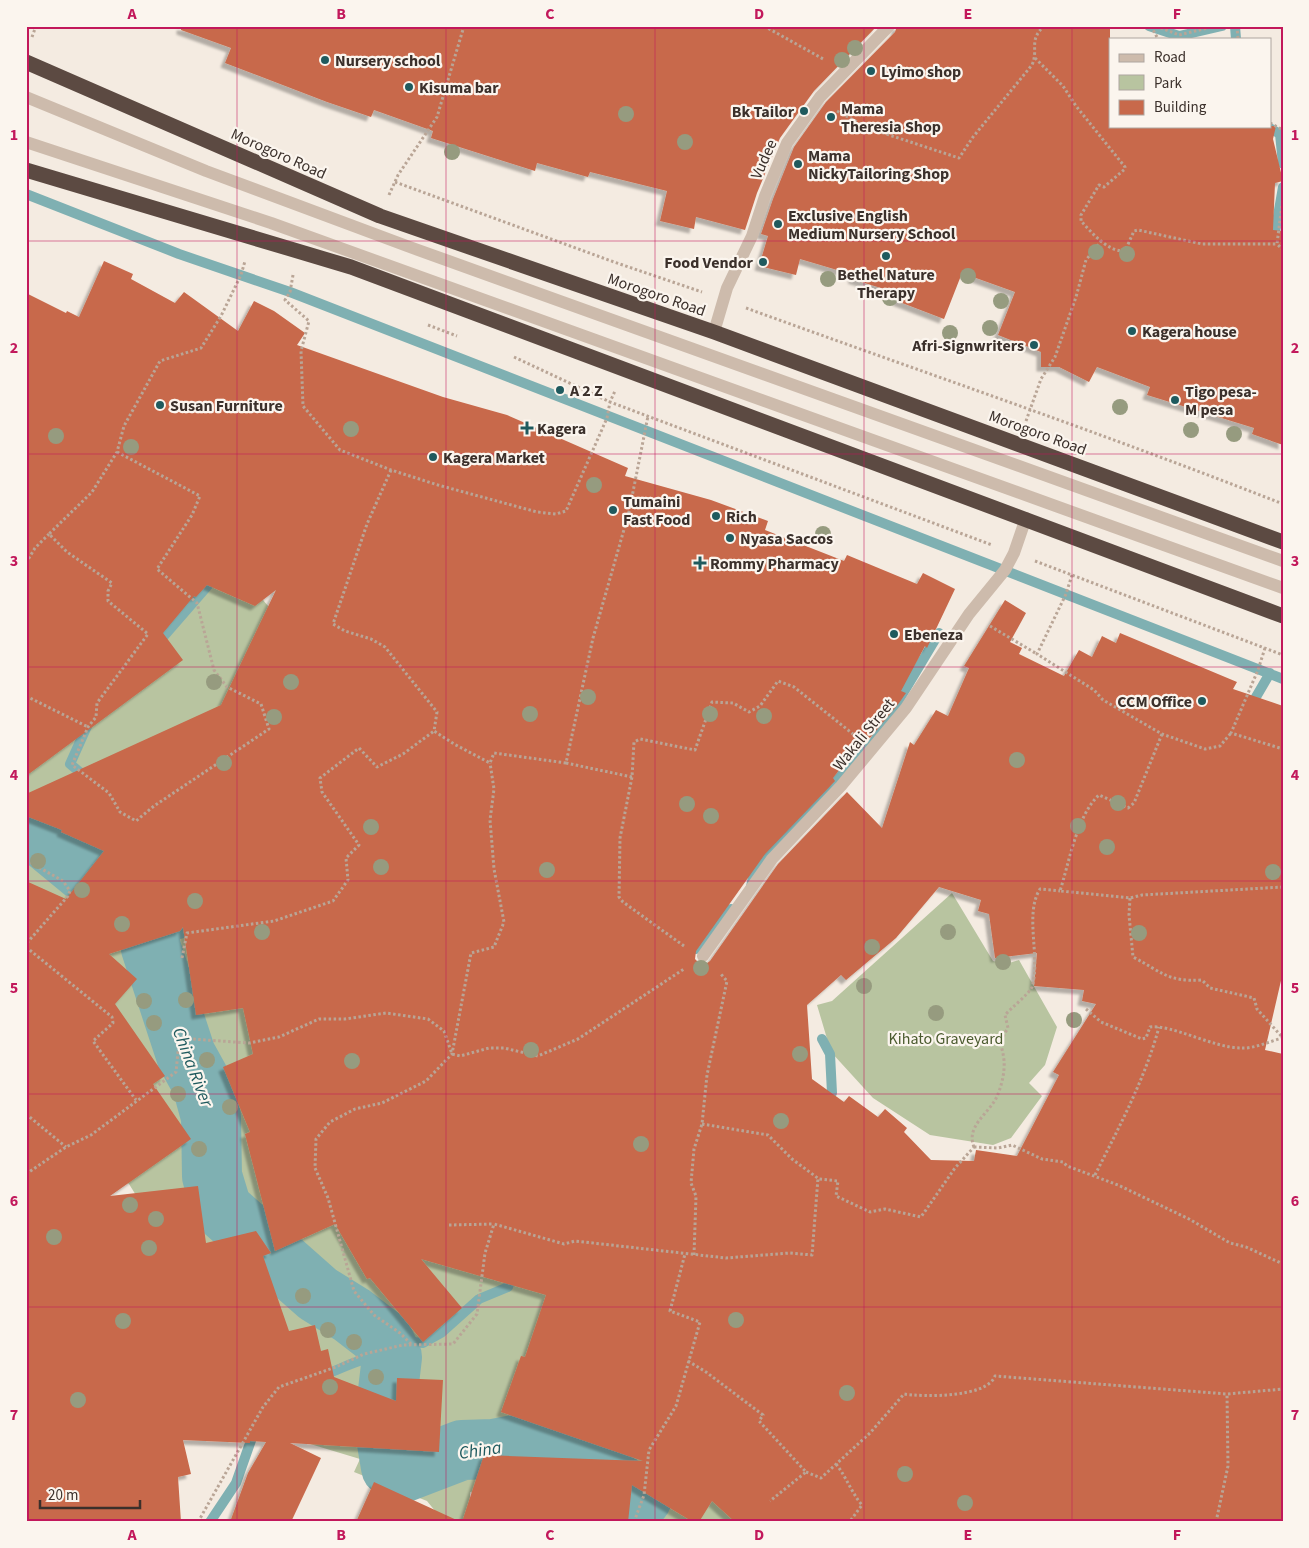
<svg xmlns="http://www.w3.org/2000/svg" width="1309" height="1548" viewBox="0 0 1309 1548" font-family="'Source Sans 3',sans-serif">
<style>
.green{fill:#b8c4a0}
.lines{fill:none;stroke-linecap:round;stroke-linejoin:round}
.stream{stroke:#7fb0b2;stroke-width:10}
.river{stroke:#7fb0b2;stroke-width:60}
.building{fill:#c8694b;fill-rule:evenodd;filter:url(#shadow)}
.path{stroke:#b9a596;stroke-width:3;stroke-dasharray:2.5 2.5;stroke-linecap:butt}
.minor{stroke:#cdbbac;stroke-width:12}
.highway{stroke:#5c4a42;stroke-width:15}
.tree{fill:#969b7f}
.grid{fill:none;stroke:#c2185b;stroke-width:1;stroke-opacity:0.55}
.poi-dot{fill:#1f5a5e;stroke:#fbf5ee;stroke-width:2}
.labels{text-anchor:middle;stroke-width:4.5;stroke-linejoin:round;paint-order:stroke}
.poi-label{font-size:16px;font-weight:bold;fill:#3b302b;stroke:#fbf5ee;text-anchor:start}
.street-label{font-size:16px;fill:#3b302b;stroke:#fbf5ee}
.park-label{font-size:16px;fill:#4a5a2e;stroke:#fbf5ee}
.water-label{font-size:18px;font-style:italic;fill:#1f5a5e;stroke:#fbf5ee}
.neatline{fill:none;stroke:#c2185b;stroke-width:2}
.grid-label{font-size:16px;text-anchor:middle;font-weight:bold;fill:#c2185b}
</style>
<defs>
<filter id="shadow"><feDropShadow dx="-4.5" dy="4.5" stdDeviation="1" flood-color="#0004"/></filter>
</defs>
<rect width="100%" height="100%" fill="#f4ebe1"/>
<path class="green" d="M26 424 148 463 341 693 1166 1522H570L470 1492V1519L444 1522 427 1501 354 1472 360 1459 287 1437 129 1184 26 1101Z
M952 893 993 961 1006 964 1019 960 1057 1027 1045 1065 1029 1083 1042 1096 1011 1138 993 1145 930 1135 873 1098 831 1052 817 1005 832 1001Z"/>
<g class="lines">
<path class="stream" d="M1149 26 1179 36 1222 26
M1235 26 1236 39
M1266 126 1280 134 1283 164
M26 194 179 254 290 292 1283 679
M1273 244 1283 187
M153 632 164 636 217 575
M1249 709 1270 673
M88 779 70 764 88 724
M83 869 94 849 104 837
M751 887 754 871 769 851 818 803 861 752 871 747 939 633
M151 948 161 939 195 930
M696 949 731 909
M822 1039 830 1054 832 1093 825 1103
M383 1339 423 1343 441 1333 479 1299 508 1287 513 1272
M321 1376C348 1367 361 1355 392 1357
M562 1448 570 1423
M639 1497 643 1479
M210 1522 236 1483 255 1429"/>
<path class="river" d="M26 831 42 837 133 912 148 933 151 948 186 1055 202 1084 211 1117 212 1176 222 1209 318 1294 352 1315 383 1339 392 1357 384 1425 391 1467 402 1473 462 1450 494 1449 540 1440 555 1445 642 1498"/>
</g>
<path class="building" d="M181 26H877L814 91 780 138 757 193 745 230 696 217 694 229 660 221 667 191 590 172 588 177 537 163 535 171 431 138 433 131 374 110 371 117 327 102 225 63 231 48 181 30Z
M897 26H1110V126H1276L1273 139 1283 181 1275 183 1273 230 1283 231V445L1252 434 1254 428 1147 395 1150 387 1097 367 1089 382 1059 367H1041V352L998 335 1015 292 962 273 944 319 897 301 900 294 852 279 854 275 800 259 796 275 759 266 768 236 761 234 773 199 794 147 826 102 895 32Z
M104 261 133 274 131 279 175 303 184 292 238 331 254 301 274 311 305 333 297 345 443 397 507 415 628 468 625 476 711 500 768 521 765 530 844 561 847 555 917 584 923 573 955 589 927 648 925 646 901 691 906 693 899 703 870 738 866 736 833 778 835 781 765 854 696 951 695 959 699 963 706 964 710 961 778 864 847 792 882 828 910 742 914 745 936 710 948 716 969 668 964 666 1005 600 1026 613 1010 642 1022 648 1019 654 1064 676 1079 650 1092 657 1102 636 1116 643 1120 633 1237 682 1233 689 1283 706V972L1265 1050 1283 1054V1522H735L712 1501 699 1522H693L632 1485 628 1522H462L484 1455 643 1461 501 1412 521 1356 525 1357 546 1295 421 1259 462 1308 423 1342 370 1278 367 1279 335 1224 275 1251 245 1134 250 1132 223 1067 253 1054 243 1008 196 1015 183 927 180 931 109 954 137 979 115 1004 165 1076 153 1084 191 1139 110 1196 198 1186 206 1243 256 1231 271 1253 263 1256 289 1331 315 1325 321 1351 328 1349 334 1377 396 1401 397 1378 443 1380 439 1452 290 1443 321 1458 291 1522H230L248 1473 266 1442 250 1441V1443L183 1440 191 1474 178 1477 181 1522H26V881L66 899 104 851 61 832 62 830 26 816V794L221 705 276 590 255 606 207 585 196 597 194 596 163 633 183 660 26 776V293L66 313 67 311 79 317ZM939 887 981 900 978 911 989 914 995 958 1037 953 1034 986 1084 990 1082 1001 1096 1004 1053 1072 1059 1075 1017 1156 976 1150 974 1161 931 1160 904 1132 907 1128 885 1109 878 1117 849 1096 844 1102 812 1079 807 1005 841 975 846 980 896 938Z
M374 1482 461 1522H356Z"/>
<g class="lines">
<path class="path" d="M764 26 825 60
M1151 26 1158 39
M1156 26 1179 35 1216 26
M1237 26 1238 39
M32 37 36 26
M1035 58 1063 86 1076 106 1125 167V169L1104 187 1099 185 1081 215V221C1092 233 1108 252 1125 251L1134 231 1138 230 1202 244H1277
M837 111 868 128 959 158 973 137 1032 65C1039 49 1028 41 1044 26
M1270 123 1283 130
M395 182 614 262 702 292
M389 195 398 175 437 117 464 26
M1283 196 1277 244 1283 250
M293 275 290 292 285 300 309 321 301 351 303 406 340 450 391 470 438 485 537 512 556 514 566 511 607 418 610 402 615 391
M746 308C925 373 1105 434 1283 504
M428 325 457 336
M514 357 610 402 992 545
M1026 421 1041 379 1055 357 1076 297 1086 260 1101 241
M117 452 200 496 192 515 157 569 197 603 214 670 227 687 261 704 269 729 154 806 136 821 120 812 109 793 72 765 88 727 96 717 97 703 148 634 108 601V591L112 583 67 552 49 534 92 492 117 452 124 426 160 361 201 348 221 316 241 275 245 261
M391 470 367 524 333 624 345 631 371 639 385 647 437 712 434 731 454 744 490 763 494 753 566 763
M1035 561 1283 655
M26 563 35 548 49 534
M1072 575 1066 594 1037 654 1094 690 1103 700 1162 734 1205 749 1220 746 1231 733
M990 626 1037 654
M1265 648 1258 670 1231 733 1283 749
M26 696 88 727
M1162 734 1134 803 1128 808 1099 795C1077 815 1069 863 1060 891L1130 898 1142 895 1283 887
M632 777 566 763 593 638 629 512 648 416
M26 860 63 881 70 891 68 896 26 944
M684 946 623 902 619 897 620 838 632 777 634 742 640 739 695 750 712 702 733 703 749 712 760 706 778 681 794 687 853 734
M26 947 112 1017 113 1023 93 1041 136 1100
M182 958 187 933 274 921 333 901 348 880 346 858 359 845 322 792 320 778 359 748 377 767 403 754 434 731
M1086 1009 1101 1022 1142 1039 1146 1038 1150 1027C1171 1024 1214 1048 1241 1048 1254 1049 1270 1041 1283 1038L1257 1009 1254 998 1210 988 1202 980C1167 982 1162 972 1133 957L1129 915 1130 898
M26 1114 66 1147
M702 1124 768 1135 792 1159 819 1179 838 1181 836 1196 870 1212 885 1209 921 1217 955 1168 974 1147
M974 1147 998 1148 1012 1145 1042 1159 1063 1162 1067 1166 1118 1185 1189 1219 1230 1243 1246 1247 1283 1264
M974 1147C965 1125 991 1113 998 1094 1002 1084 1005 1071 1004 1060 1002 1043 997 1045 1008 1028L1005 1015C1011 1008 1029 994 1032 987 1041 958 1024 914 1040 889L1060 891
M26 1174 66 1147 91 1135 176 1072 178 1052 182 1041 192 1039 249 1043 279 1037 319 1019H345L386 1013 428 1019 444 1031 452 1054 460 1056 489 1048H504L538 1056 578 1039 684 969
M1095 1175C1119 1127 1145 1079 1159 1027
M449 1225 494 1224
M694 1255 696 1196 691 1183 694 1149 702 1124 707 1075 727 981 720 973
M411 1344 400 1333 374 1315 354 1291 328 1198 315 1168 316 1139 330 1122 355 1109 382 1103 426 1081 452 1054 471 953 494 947 504 922 494 869 490 820 494 789 490 763
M688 1361 706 1372 763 1415 759 1421 806 1472 770 1501
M836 1464C847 1478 851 1492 862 1505L851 1520 853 1522
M806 1472 821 1478 870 1433 904 1394C923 1397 987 1398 995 1376L1227 1394 1283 1389
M198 1522 263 1407 279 1387 336 1367 364 1354 403 1345 453 1344 477 1314 485 1253 494 1224 564 1244 575 1241 726 1258 790 1253 812 1255 818 1178
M634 1522 644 1495 649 1450 676 1406 700 1322 670 1311 685 1254
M1216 1522 1228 1466 1227 1394"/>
<path class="minor" d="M26 97 206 171 407 246 1283 561
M26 142 271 223 1283 588
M714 332 727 288 752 236 765 196 787 143 820 97 889 26
M703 956 772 859 841 786 906 708 969 614 1005 570 1014 553 1026 518"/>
<path class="highway" d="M26 62 380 216 714 332 1283 542
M26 170 351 267 1283 616"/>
</g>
<g class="tree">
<circle cx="855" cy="48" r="8"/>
<circle cx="842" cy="60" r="8"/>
<circle cx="626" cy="114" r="8"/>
<circle cx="685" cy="142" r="8"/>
<circle cx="452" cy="152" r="8"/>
<circle cx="1096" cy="252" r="8"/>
<circle cx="1127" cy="254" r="8"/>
<circle cx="968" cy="276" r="8"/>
<circle cx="828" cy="279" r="8"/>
<circle cx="890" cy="298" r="8"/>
<circle cx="1001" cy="301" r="8"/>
<circle cx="990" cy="328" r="8"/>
<circle cx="950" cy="333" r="8"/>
<circle cx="1120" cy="407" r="8"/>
<circle cx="351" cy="429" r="8"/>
<circle cx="1191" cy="430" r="8"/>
<circle cx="1234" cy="434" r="8"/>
<circle cx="56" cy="436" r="8"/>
<circle cx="131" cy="447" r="8"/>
<circle cx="594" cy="485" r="8"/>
<circle cx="823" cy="534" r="8"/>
<circle cx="214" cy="682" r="8"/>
<circle cx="291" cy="682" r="8"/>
<circle cx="588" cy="697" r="8"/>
<circle cx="530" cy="714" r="8"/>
<circle cx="710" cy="714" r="8"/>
<circle cx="764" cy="716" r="8"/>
<circle cx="274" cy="717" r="8"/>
<circle cx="1017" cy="760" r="8"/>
<circle cx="224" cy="763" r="8"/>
<circle cx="1118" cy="803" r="8"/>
<circle cx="687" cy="804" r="8"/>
<circle cx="711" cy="816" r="8"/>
<circle cx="1078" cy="826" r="8"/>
<circle cx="371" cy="827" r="8"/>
<circle cx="1107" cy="847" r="8"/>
<circle cx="38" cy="861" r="8"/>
<circle cx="381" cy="867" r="8"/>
<circle cx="547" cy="870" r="8"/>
<circle cx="1273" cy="872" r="8"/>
<circle cx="82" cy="890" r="8"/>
<circle cx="195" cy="901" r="8"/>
<circle cx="122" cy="924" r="8"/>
<circle cx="262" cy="932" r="8"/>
<circle cx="948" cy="932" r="8"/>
<circle cx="1139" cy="933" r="8"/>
<circle cx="872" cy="947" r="8"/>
<circle cx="1003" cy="962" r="8"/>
<circle cx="701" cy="968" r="8"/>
<circle cx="864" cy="986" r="8"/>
<circle cx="186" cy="1000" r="8"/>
<circle cx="144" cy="1001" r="8"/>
<circle cx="936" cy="1013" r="8"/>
<circle cx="1074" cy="1020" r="8"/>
<circle cx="154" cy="1023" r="8"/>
<circle cx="531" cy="1050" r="8"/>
<circle cx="800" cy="1054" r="8"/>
<circle cx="207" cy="1060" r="8"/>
<circle cx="352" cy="1061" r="8"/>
<circle cx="178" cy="1094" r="8"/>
<circle cx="230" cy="1107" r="8"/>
<circle cx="781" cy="1121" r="8"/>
<circle cx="641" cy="1144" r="8"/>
<circle cx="199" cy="1149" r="8"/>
<circle cx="130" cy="1205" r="8"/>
<circle cx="156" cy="1219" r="8"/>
<circle cx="54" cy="1237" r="8"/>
<circle cx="149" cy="1248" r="8"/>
<circle cx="303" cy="1296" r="8"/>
<circle cx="736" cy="1320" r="8"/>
<circle cx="123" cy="1321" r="8"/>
<circle cx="328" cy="1330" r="8"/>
<circle cx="354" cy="1342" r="8"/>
<circle cx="376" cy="1377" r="8"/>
<circle cx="330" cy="1387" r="8"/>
<circle cx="847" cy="1393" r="8"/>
<circle cx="78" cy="1400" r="8"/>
<circle cx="905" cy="1474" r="8"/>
<circle cx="965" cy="1503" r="8"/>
</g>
<path class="grid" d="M237 26V1522M446 26V1522M655 26V1522M864 26V1522M1072 26V1522M26 241H1283M26 454H1283M26 667H1283M26 881H1283M26 1094H1283M26 1307H1283"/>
<g class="poi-dot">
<circle cx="325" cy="60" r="5"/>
<circle cx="871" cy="71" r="5"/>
<circle cx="409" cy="87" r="5"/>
<circle cx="804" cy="111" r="5"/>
<circle cx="831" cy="117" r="5"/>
<circle cx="798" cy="164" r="5"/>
<circle cx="778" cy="224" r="5"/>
<circle cx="886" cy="256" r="5"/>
<circle cx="763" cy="262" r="5"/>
<circle cx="1132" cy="331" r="5"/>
<circle cx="1034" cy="345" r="5"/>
<circle cx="560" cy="390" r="5"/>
<circle cx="1175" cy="400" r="5"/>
<circle cx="160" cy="405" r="5"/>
<path d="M524.5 420.5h5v5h5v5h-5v5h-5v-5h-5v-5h5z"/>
<circle cx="433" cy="457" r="5"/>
<circle cx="613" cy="510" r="5"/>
<circle cx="716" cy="516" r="5"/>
<circle cx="730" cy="538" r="5"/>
<path d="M697.5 555.5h5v5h5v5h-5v5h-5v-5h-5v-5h5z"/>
<circle cx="894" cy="634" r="5"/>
<circle cx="1202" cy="701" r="5"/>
</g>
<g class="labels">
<g class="poi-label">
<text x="335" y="66">Nursery school</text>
<text x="881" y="77">Lyimo shop</text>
<text x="419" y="93">Kisuma bar</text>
<text x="841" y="114">Mama<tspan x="841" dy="18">Theresia Shop</tspan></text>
<text x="794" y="117" text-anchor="end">Bk Tailor</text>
<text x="808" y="161">Mama<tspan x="808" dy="18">NickyTailoring Shop</tspan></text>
<text x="788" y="221">Exclusive English<tspan x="788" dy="18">Medium Nursery School</tspan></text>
<text x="753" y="268" text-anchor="end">Food Vendor</text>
<text x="886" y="280" text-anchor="middle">Bethel Nature<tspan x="886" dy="18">Therapy</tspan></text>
<text x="1142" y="337">Kagera house</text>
<text x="1024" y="351" text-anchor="end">Afri-Signwriters</text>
<text x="570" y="396">A 2 Z</text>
<text x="1185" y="397">Tigo pesa-<tspan x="1185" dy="18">M pesa</tspan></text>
<text x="170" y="411">Susan Furniture</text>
<text x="537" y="434">Kagera</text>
<text x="443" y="463">Kagera Market</text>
<text x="623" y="507">Tumaini<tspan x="623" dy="18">Fast Food</tspan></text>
<text x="726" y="522">Rich</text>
<text x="740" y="544">Nyasa Saccos</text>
<text x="710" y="569">Rommy Pharmacy</text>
<text x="904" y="640">Ebeneza</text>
<text x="1192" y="707" text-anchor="end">CCM Office</text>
</g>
<g class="street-label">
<text transform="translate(279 153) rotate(24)" y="6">Morogoro Road</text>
<text transform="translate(763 159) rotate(-66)" y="6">Vudee</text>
<text transform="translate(657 294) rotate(19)" y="6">Morogoro Road</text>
<text transform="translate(1038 432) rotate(20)" y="6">Morogoro Road</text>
<text transform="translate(863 734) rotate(-51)" y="6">Wakali Street</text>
</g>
<g class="park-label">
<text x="946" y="1044">Kihato Graveyard</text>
</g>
<g class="water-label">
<text transform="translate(193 1067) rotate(69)" y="6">China River</text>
<text transform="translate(480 1450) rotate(-8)" y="6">China</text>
</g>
</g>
<rect width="1309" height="1548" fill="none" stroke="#fbf5ee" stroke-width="55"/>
<rect x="1109" y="38" width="162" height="90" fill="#fbf5ee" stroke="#aea6a0"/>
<rect x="1119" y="54" width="25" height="8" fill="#cdbbac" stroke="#aea6a0"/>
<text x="1154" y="62" font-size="15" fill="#3b302b">Road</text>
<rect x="1119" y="75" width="25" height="15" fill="#b8c4a0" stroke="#aea6a0"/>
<text x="1154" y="88" font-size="15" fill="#3b302b">Park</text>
<rect x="1119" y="100" width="25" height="15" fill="#c8694b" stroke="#aea6a0"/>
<text x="1154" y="112" font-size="15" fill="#3b302b">Building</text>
<path d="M40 1500v8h100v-8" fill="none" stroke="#3b302b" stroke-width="2.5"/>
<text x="48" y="1500" font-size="15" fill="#3b302b" stroke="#fbf5ee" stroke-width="4" paint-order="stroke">20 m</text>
<rect x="28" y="28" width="1254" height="1492" class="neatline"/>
<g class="grid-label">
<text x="132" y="19">A</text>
<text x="341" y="19">B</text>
<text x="550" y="19">C</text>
<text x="759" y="19">D</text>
<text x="968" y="19">E</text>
<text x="1177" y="19">F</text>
<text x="14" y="140">1</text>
<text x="1295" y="140">1</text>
<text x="14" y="353">2</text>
<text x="1295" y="353">2</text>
<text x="14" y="566">3</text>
<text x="1295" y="566">3</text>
<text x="14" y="780">4</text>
<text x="1295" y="780">4</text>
<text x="14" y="993">5</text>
<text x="1295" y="993">5</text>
<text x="14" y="1206">6</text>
<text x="1295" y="1206">6</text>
<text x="14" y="1420">7</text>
<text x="1295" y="1420">7</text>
<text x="132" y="1540">A</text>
<text x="341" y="1540">B</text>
<text x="550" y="1540">C</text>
<text x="759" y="1540">D</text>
<text x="968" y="1540">E</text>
<text x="1177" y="1540">F</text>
</g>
</svg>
